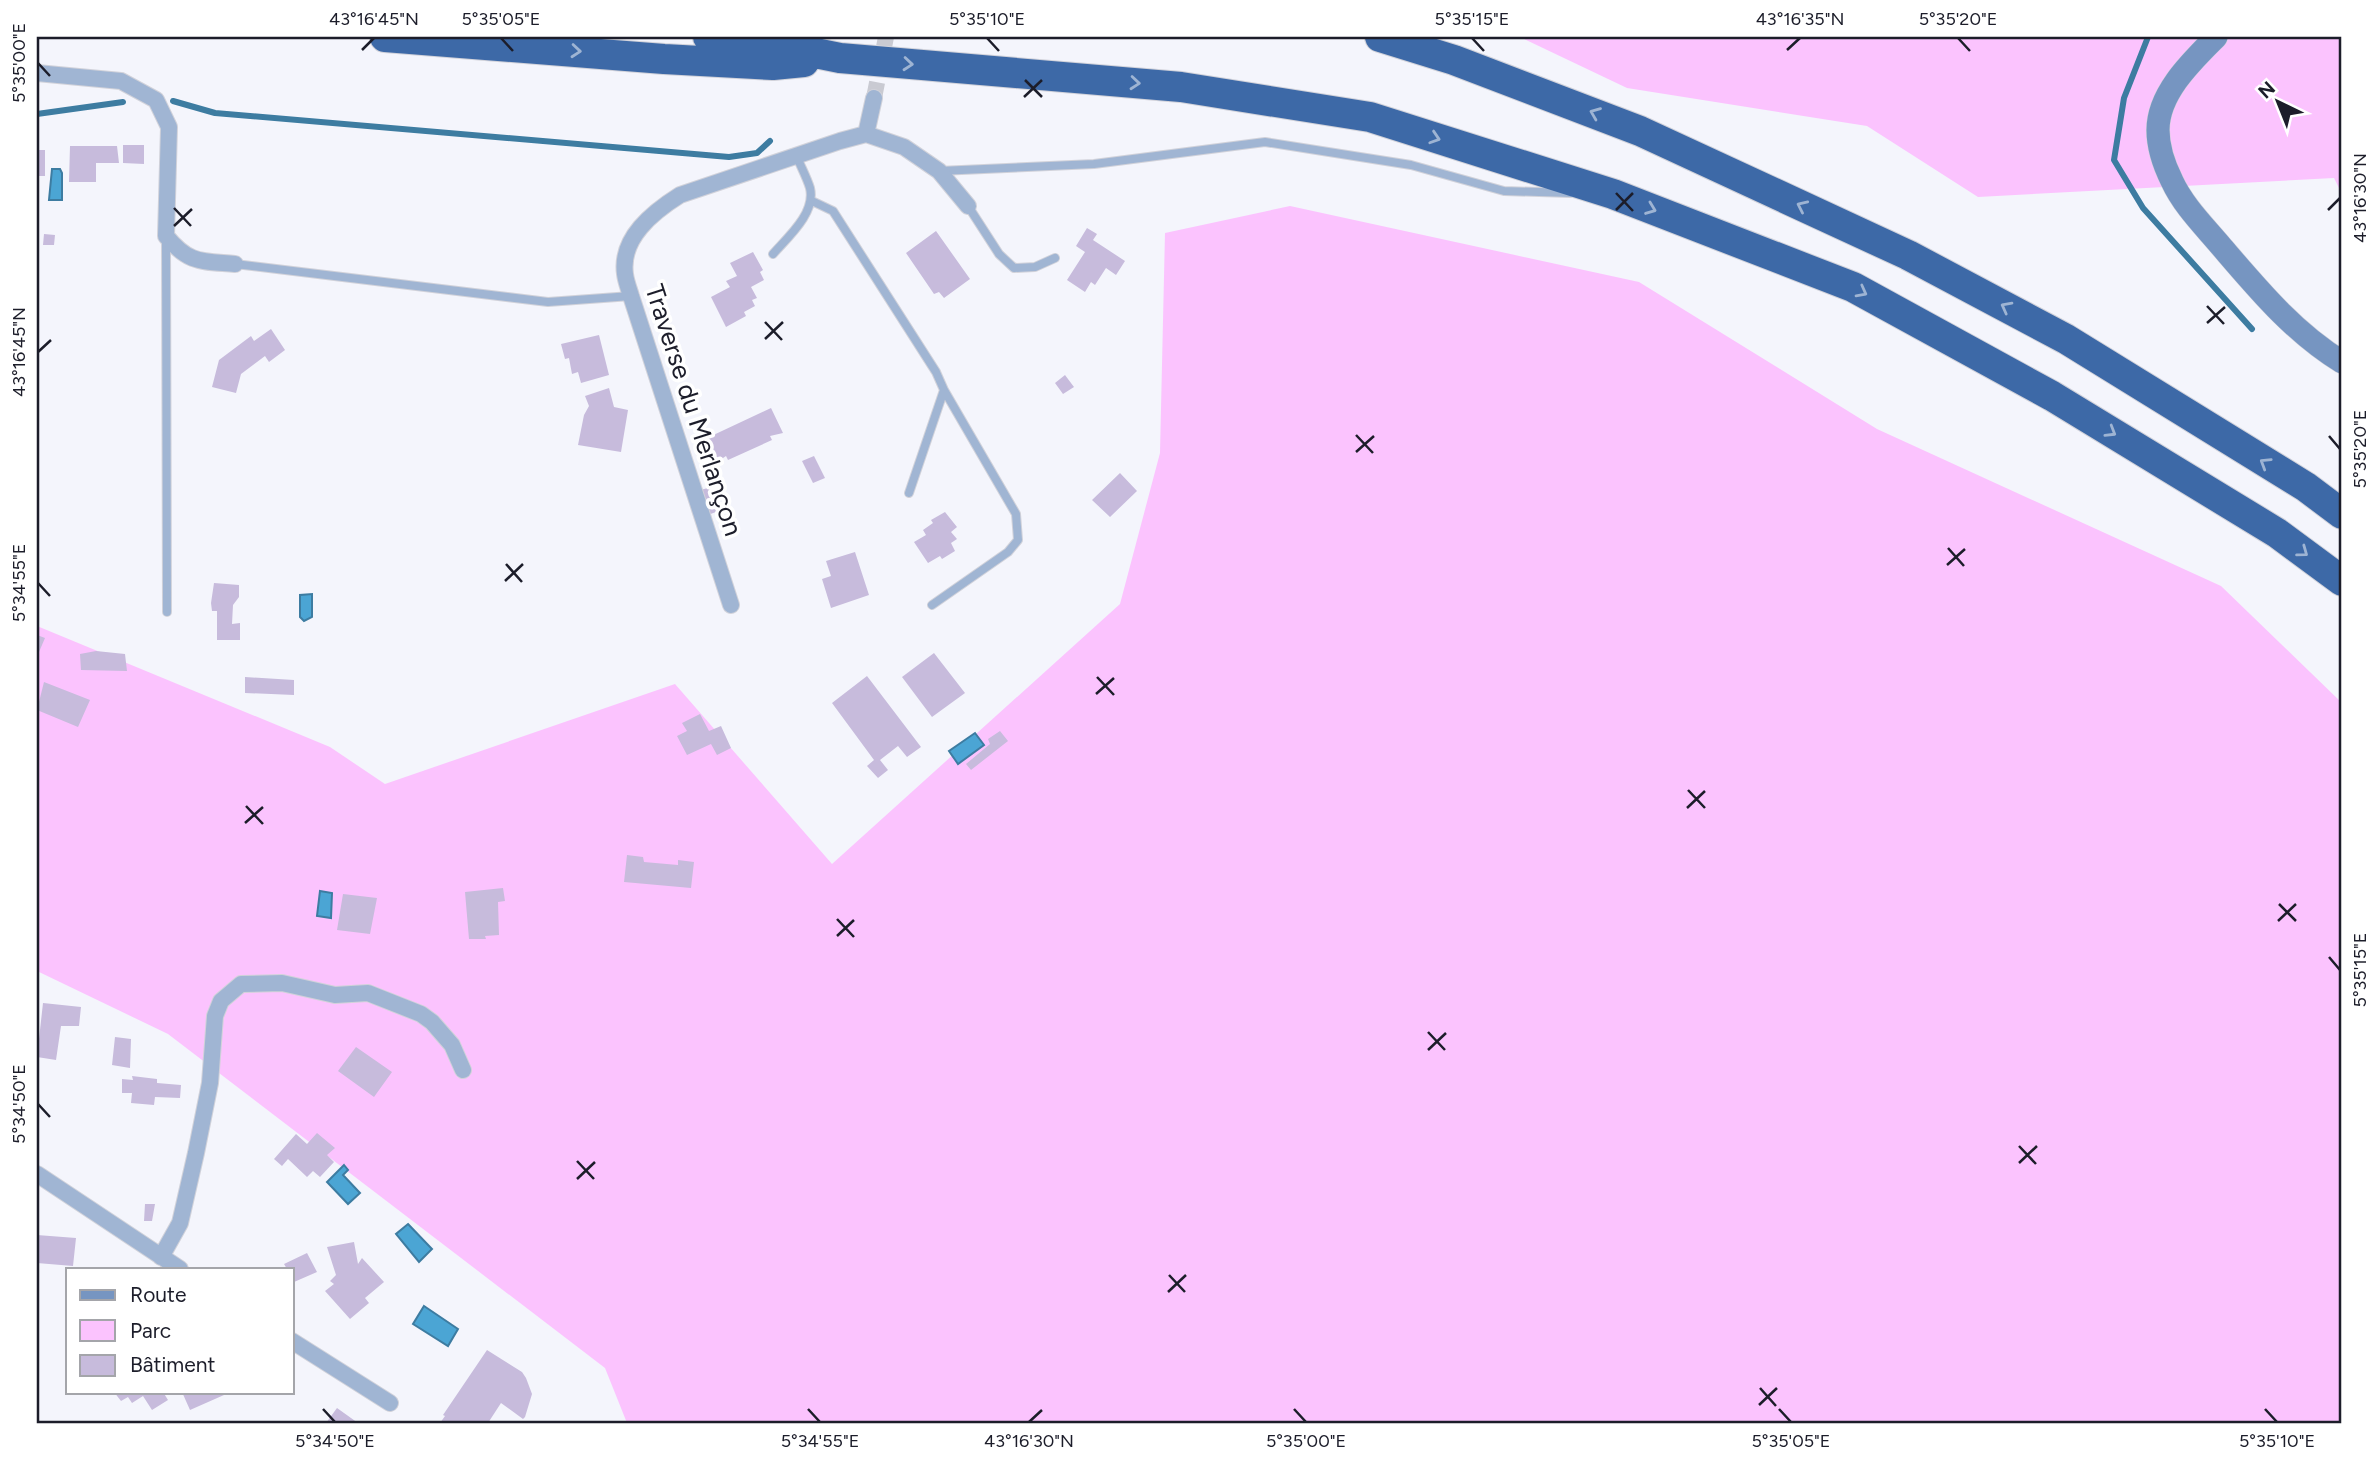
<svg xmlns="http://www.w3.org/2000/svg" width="2379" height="1460" viewBox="0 0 2379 1460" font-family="Figtree,sans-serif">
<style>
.green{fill:#fbc3fe}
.water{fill:#4ba5d4;stroke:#3d7ca1;stroke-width:2}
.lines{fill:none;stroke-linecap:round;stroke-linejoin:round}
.stream{stroke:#3d7ca1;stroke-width:6}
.building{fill:#c7bbdc}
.street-tunnel{stroke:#c9cad2;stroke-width:16;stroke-dasharray:16 8;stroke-linecap:butt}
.lane-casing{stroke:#d1d2da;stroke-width:10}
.street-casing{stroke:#d1d2da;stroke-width:18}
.secondary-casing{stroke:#d1d2da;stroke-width:24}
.highway-casing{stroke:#d1d2da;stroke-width:32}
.lane{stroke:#a0b5d3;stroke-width:8}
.street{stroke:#a0b5d3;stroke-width:16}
.secondary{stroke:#7695c1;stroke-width:23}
.highway{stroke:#3d69a7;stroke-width:30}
.oneway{stroke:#9eb4d3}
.ticks{fill:none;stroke:#1c1d2a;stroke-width:2.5}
.labels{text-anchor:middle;stroke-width:7;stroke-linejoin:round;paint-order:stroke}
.street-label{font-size:26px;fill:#1c1d2a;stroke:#fff}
.neatline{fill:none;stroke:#1c1d2a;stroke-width:2.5}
.ticks-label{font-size:18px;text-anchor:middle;fill:#1c1d2a}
</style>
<rect width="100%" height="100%" fill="#f4f5fc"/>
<path class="green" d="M1520 37H2342V194L2334 178 1978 197 1867 126 1627 88Z
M1290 206 1639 282 1877 429 2221 586 2342 703V1423H627L605 1368 168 1034 37 971V626L330 747 385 784 675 684 832 864 1120 604 1160 453 1165 233Z"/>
<path class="water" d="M52 169H60L62 173V200H49Z
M312 594V617L304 621 300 617V595Z
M975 733 984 745 958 764 949 751Z
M320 891 332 893 331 918 317 916Z
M344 1165 348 1170 343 1175 360 1193 348 1204 327 1182Z
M408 1224 432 1249 419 1262 396 1234Z
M424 1306 458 1329 448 1346 413 1324Z"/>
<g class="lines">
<path class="stream" d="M2148 37 2124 98 2114 160 2143 208 2252 329
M173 101 215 113 729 157 757 153 770 141
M37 114 123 102"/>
</g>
<path class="building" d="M123 145H144V164L123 163Z
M70 146H117L119 163H96V182H69Z
M37 150H45V176H37Z
M1087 228 1097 234 1093 240 1125 261 1116 275 1106 268 1095 285 1091 282 1085 292 1067 280 1085 252 1076 246Z
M936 231 970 279 944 298 939 292 934 294 906 253Z
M44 234 55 235 54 245H43Z
M753 252 763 270 760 272 764 280 751 287 757 298 752 300 755 306 744 312 746 316 726 327 711 297 730 287 726 281 737 276 730 263Z
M271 329 285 350 269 362 265 356 241 374 236 393 212 387 219 360 251 336 254 341Z
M599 335 609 375 581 383 578 372 572 374 569 358 565 359 561 344Z
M1065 375 1074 387 1063 394 1055 383Z
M609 388 614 407 628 410 621 452 578 445 584 415 589 406 585 396Z
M771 408 783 433 770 436 772 440 728 460 726 456 717 462 707 438Z
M814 456 825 478 813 483 802 461Z
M1120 473 1137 491 1110 517 1092 500Z
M712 487 721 510 708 515 700 490Z
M945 512 957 527 951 532 957 539 951 543 955 551 942 559 940 556 928 563 914 542 926 535 923 530 933 523 931 520Z
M855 552 869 595 831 608 822 579 831 576 826 561Z
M214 583 239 585V597L233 605 232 624 240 623V640H217V611H212L211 603Z
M37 635 45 638 39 652 37 651Z
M96 651 125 654 127 671 81 670 80 654Z
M934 653 965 693 932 717 902 677Z
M867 676 921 747 907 757 898 746 880 760 888 770 878 778 867 766 874 760 832 703Z
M245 677 294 680V695L245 693Z
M44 682 90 700 78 727 37 710Z
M700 714 709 731 721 726 731 748 717 755 711 744 687 755 677 736 687 731 682 723Z
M1000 731 1008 741 971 770 966 764 990 744 988 739Z
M627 855 643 857 644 862 678 865V860L694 862 691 888 624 882Z
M503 888 505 901 498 902 499 935 485 936 486 939H469L465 892Z
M343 894 377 898 370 934 337 930Z
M43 1003 81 1007 79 1026H61L56 1060 37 1057Z
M115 1037 131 1039 130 1068 112 1065Z
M356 1047 392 1072 374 1097 338 1071Z
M132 1076 157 1079V1083L181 1085 180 1098 155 1097 154 1105 131 1103 132 1093H122V1079L133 1080Z
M317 1133 335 1148 327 1155 334 1162 320 1177 313 1171 307 1177 288 1159 282 1166 274 1159 296 1134 307 1144Z
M145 1204H155L152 1221H144Z
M37 1235 76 1238 73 1266 37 1263Z
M354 1242 358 1264 362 1258 384 1282 365 1298 369 1303 350 1319 325 1291 334 1284 330 1281 336 1275 327 1247Z
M307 1253 317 1272 294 1282 292 1269H287L284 1264Z
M487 1350 522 1372 526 1378 532 1394 525 1417 523 1419 501 1403 488 1423H440L445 1416 443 1415Z
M114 1392H163L168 1400 152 1410 143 1396 132 1403 128 1397 121 1401Z
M182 1392H222L224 1395 190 1410Z
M337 1408 358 1423H326Z"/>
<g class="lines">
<path class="street-tunnel" d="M874 98 886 37"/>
<g class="lane-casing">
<path id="lane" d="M939 171 1094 164 1265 142 1411 165 1504 191 1570 193
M812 201 833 211 936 372 944 390 909 493
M968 206 999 254 1014 268 1035 267 1055 258
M166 240 167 612
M773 254C788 237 816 213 810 188 807 178 801 167 797 157
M235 264 548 302 631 296
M932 605 1008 552 1018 540 1016 514 944 390"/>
</g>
<g class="street-casing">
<path id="street" d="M37 73 121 81 156 100 169 127 166 236C189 264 201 261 235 264
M866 134 874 98
M731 605 631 296C629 289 626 282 625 274 620 238 653 212 680 195L840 141 866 134 904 147 939 171 968 206
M37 1174 180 1269
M161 1257 180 1223 196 1153 210 1083 215 1016 221 1001 241 984 282 983 335 995 368 993 421 1014 432 1022 452 1045 463 1070
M292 1341 390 1403"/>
</g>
<g class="secondary-casing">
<path id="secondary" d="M2216 37C2192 61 2158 93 2158 130 2158 148 2164 165 2172 181 2183 205 2203 225 2220 245 2257 288 2293 332 2342 362"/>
</g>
<g class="highway-casing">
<path id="highway" d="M385 37 664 59 773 65 804 62
M708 37 776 45 840 58 1181 87 1370 117 1613 194 1853 287 2052 396 2277 533 2342 581
M1380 37 1454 60 1640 131 1908 255 2066 339 2306 487 2342 514"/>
</g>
<use href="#lane" class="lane"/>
<use href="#street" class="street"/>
<use href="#secondary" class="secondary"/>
<use href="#highway" class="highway"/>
</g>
<defs><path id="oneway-chevron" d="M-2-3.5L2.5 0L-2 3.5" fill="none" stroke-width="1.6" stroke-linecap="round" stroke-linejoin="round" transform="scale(1.75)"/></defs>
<g class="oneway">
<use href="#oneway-chevron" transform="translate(576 51) rotate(5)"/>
<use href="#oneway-chevron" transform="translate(908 64) rotate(5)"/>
<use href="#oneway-chevron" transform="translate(1135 83) rotate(5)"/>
<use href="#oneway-chevron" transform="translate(1595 113) rotate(-158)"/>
<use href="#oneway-chevron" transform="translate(1435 138) rotate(18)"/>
<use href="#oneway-chevron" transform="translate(1802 206) rotate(-155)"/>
<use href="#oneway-chevron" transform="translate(1651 209) rotate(21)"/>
<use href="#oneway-chevron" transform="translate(1862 292) rotate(28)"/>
<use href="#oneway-chevron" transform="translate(2006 307) rotate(-152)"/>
<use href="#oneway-chevron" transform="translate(2111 432) rotate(31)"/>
<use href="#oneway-chevron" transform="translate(2265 463) rotate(-148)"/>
<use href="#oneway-chevron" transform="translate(2303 552) rotate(36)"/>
</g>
<path class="ticks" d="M501 38 513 51M987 38 999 51M1472 38 1484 51M1958 38 1970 51M362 50 374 38M1787 50 1800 38M38 63 50 76M1025 80 1042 97M1024 97 1042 80M1616 193 1633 211M174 208 191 226M1616 210 1633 193M2328 210 2340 198M174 226 192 209M2207 306 2224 324M765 322 782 340M2207 323 2225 307M765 339 783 322M38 352 51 340M1356 435 1373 453M2329 436 2340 449M1356 452 1374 436M1948 548 1964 566M506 564 522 582M1947 565 1965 549M505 581 523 564M38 583 50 596M1097 677 1114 695M1096 694 1114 678M1688 790 1705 808M246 806 263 824M1687 808 1705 791M245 823 263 807M2279 904 2296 921M837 919 854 937M2278 921 2296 904M837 936 854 920M2329 957 2340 970M1428 1032 1445 1050M1428 1050 1446 1033M38 1104 50 1117M2019 1146 2036 1164M577 1161 594 1179M2019 1163 2037 1146M577 1179 595 1162M1169 1275 1185 1292M1168 1292 1186 1275M1760 1388 1776 1406M1759 1405 1777 1388M323 1409 335 1422M808 1409 820 1422M1294 1409 1306 1422M1779 1409 1791 1422M2265 1409 2277 1422M1029 1422 1042 1410"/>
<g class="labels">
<g class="street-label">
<text transform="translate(694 410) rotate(72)" y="9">Traverse du Merlançon</text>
</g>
</g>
<rect width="2379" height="1460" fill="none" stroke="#ffffff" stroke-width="77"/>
<rect x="66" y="1268" width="228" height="126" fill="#ffffff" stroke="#a4a5aa" stroke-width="2"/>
<rect x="80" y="1290" width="35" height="10" fill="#7695c1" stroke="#a4a5aa" stroke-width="2"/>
<text x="130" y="1302" font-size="21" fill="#1c1d2a">Route</text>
<rect x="80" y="1320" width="35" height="21" fill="#fbc3fe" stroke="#a4a5aa" stroke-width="2"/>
<text x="130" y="1338" font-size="21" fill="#1c1d2a">Parc</text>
<rect x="80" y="1355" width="35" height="21" fill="#c7bbdc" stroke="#a4a5aa" stroke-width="2"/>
<text x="130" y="1372" font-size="21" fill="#1c1d2a">Bâtiment</text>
<g transform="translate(2278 102) rotate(317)" stroke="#ffffff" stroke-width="5" paint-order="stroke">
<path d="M0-5L12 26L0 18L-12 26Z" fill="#1c1d2a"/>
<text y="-10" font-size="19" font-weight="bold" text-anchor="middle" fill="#1c1d2a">N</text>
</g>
<rect x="38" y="38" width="2302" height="1384" class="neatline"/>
<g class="ticks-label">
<text x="374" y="25">43°16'45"N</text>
<text x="501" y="25">5°35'05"E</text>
<text x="987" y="25">5°35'10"E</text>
<text x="1472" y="25">5°35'15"E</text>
<text x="1800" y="25">43°16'35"N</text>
<text x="1958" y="25">5°35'20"E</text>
<text transform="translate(19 63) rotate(-90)" y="6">5°35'00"E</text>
<text transform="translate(2360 198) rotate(-90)" y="6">43°16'30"N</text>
<text transform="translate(19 352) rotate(-90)" y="6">43°16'45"N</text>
<text transform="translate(2360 449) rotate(-90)" y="6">5°35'20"E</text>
<text transform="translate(19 583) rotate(-90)" y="6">5°34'55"E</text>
<text transform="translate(2360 970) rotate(-90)" y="6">5°35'15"E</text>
<text transform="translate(19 1104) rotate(-90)" y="6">5°34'50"E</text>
<text x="335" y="1447">5°34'50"E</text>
<text x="820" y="1447">5°34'55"E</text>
<text x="1029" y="1447">43°16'30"N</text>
<text x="1306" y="1447">5°35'00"E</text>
<text x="1791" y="1447">5°35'05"E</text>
<text x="2277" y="1447">5°35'10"E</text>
</g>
</svg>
